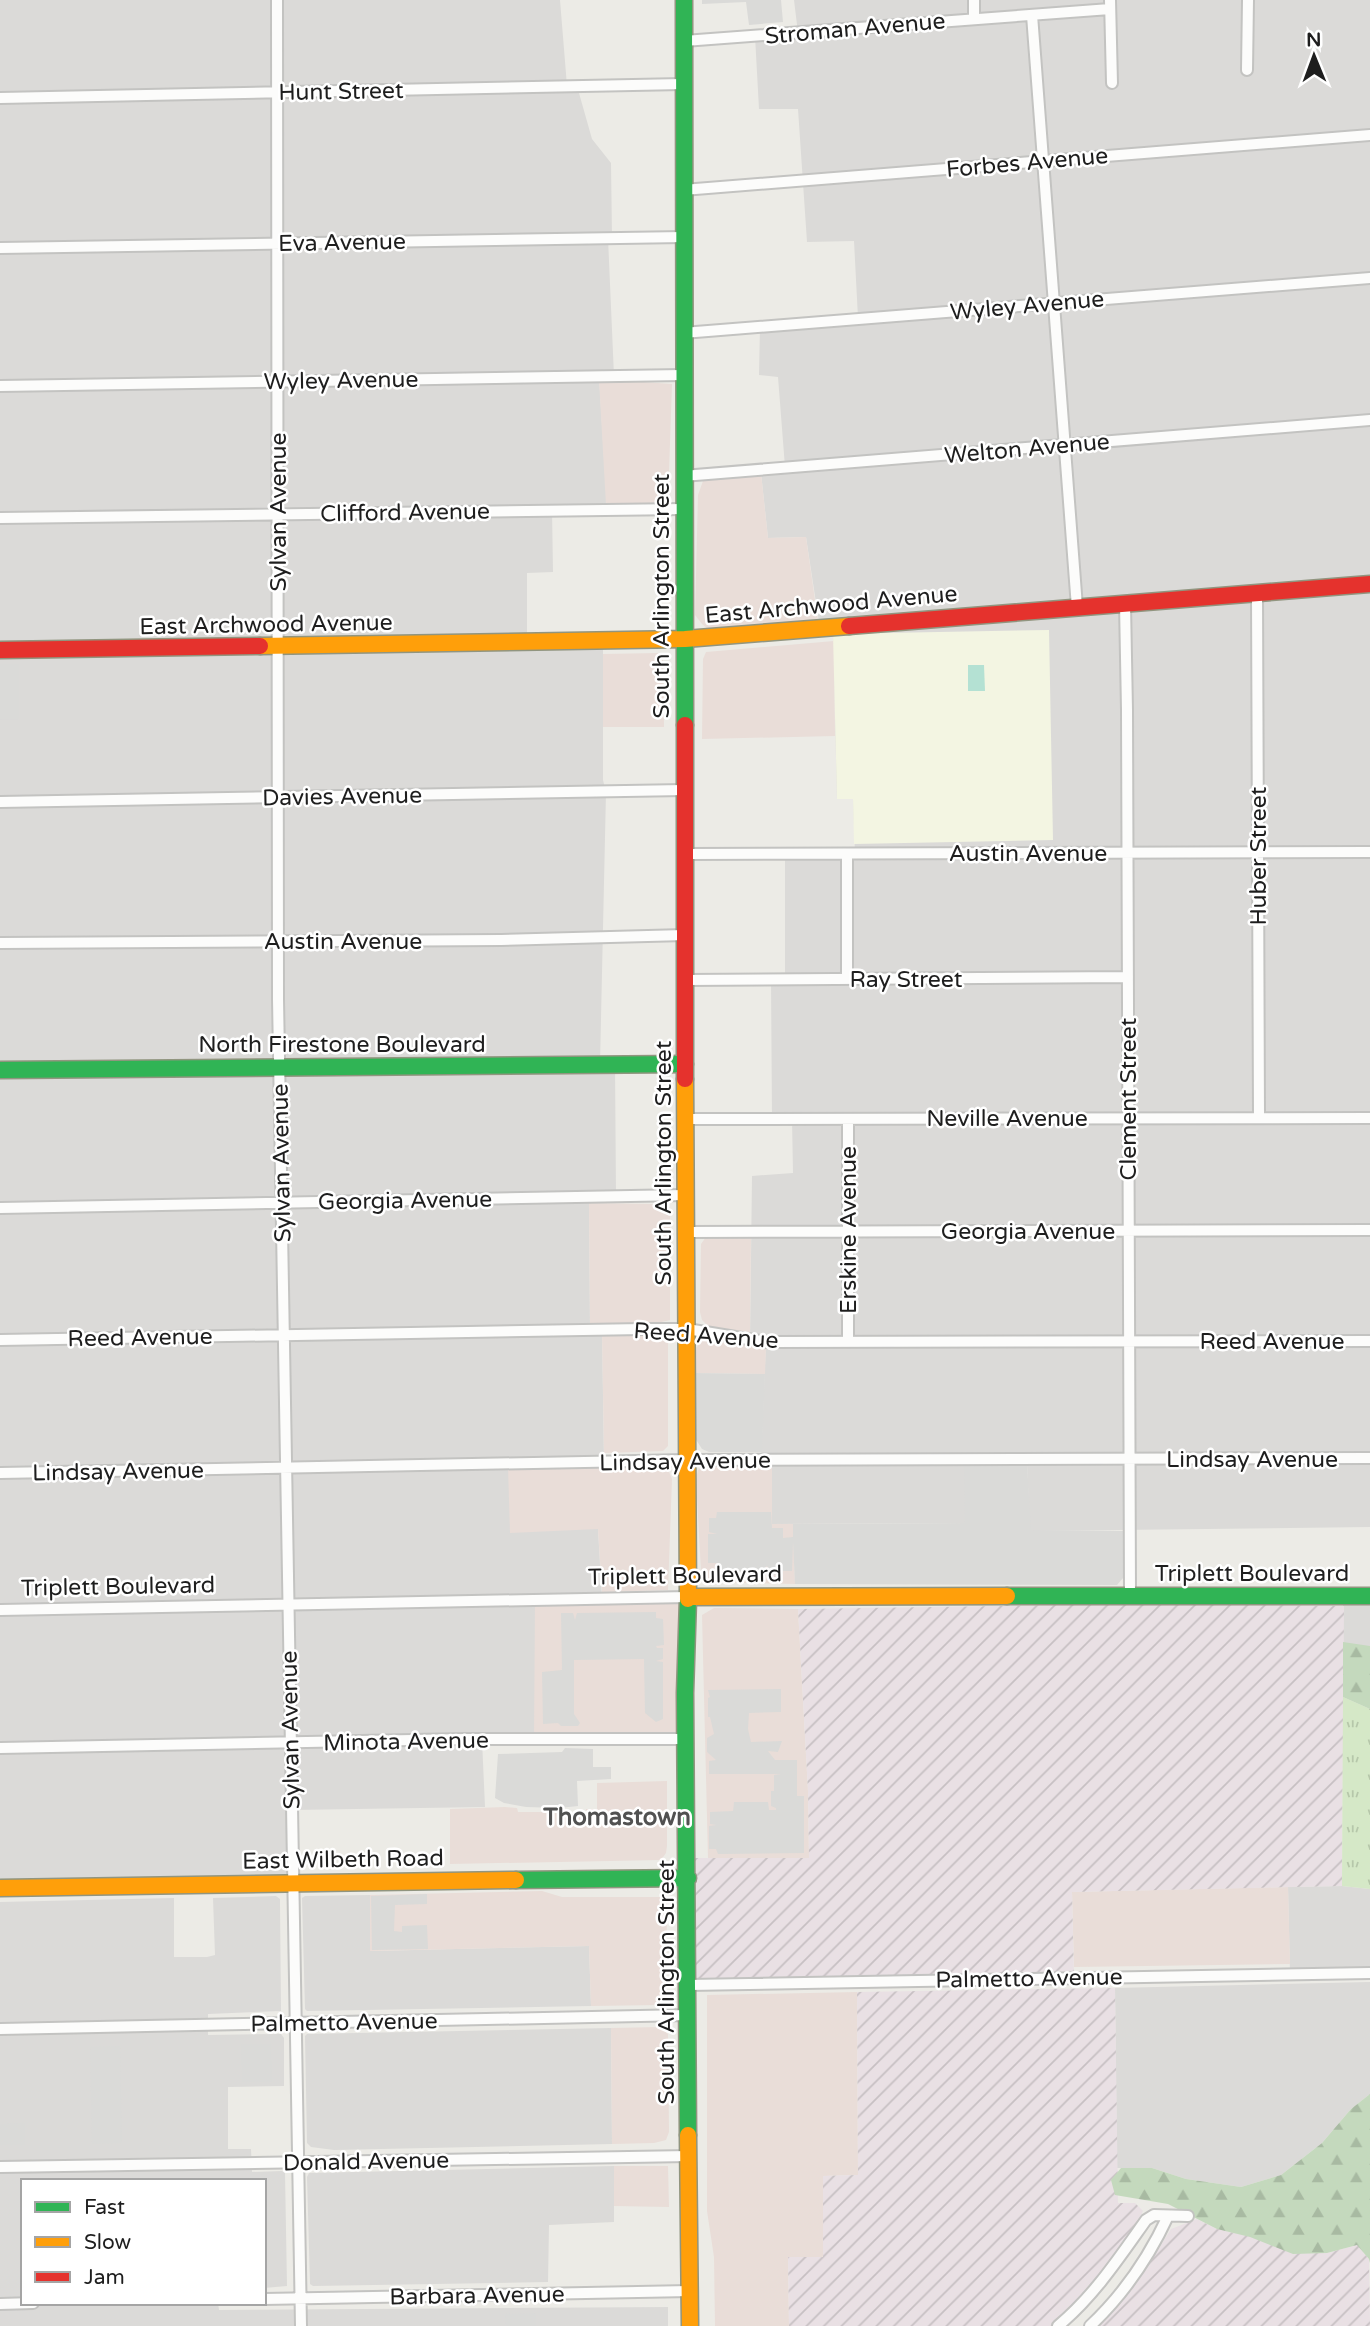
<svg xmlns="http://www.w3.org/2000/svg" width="1370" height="2326" viewBox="0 0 1370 2326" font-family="'Varela Round',sans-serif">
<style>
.residential{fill:#dbdad8}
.commercial{fill:#e9ddd8}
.industrial{fill:url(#industrial-furrows)}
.education{fill:#f3f5e2}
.religious{fill:#dadad8}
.grass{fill:url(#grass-tufts)}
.forest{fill:url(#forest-firs)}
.pitch{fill:#b4e1d3}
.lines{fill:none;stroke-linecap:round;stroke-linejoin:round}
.street-casing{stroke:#c3c3c1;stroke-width:14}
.fast-casing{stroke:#91957f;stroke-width:19}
.slow-casing{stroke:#91957f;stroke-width:19}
.jam-casing{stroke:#91957f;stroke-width:19}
.street{stroke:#fcfcfb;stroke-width:10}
.fast{stroke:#30b455;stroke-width:16}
.slow{stroke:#ff9f0a;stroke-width:16}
.jam{stroke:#e5322d;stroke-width:16}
.labels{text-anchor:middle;stroke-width:5;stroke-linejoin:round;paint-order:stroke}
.street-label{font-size:23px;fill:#1e1e1e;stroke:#fff}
.neighbourhood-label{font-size:24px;font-weight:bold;fill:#515151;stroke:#fff}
</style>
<defs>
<pattern id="industrial-furrows" width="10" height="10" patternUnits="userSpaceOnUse" patternTransform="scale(1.75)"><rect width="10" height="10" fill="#e9e0e4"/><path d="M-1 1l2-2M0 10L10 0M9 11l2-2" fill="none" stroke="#c7c0c3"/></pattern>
<pattern id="grass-tufts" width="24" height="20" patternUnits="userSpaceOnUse" patternTransform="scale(1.75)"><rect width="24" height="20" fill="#d5e8c7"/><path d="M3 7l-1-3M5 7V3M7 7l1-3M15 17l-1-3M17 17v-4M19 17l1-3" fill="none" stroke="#b6c7aa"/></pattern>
<pattern id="forest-firs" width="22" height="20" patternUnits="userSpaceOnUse" patternTransform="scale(1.75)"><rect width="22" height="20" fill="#c4d9bd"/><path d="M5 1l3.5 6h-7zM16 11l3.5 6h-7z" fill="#a8baa2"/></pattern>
</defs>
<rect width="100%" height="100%" fill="#ecebe6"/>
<path class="residential" d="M0 0H560L567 86H577L592 139 611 163 612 238H608L614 376H599L607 509 552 510 553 572 527 573V642L603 644V780L606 792 600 1064 615 1065 616 1196 589 1197 590 1329H602L604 1462 508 1464 598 1529 602 1599 534 1739 482 1740 485 1807 292 1810 293 1883 0 1888Z
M794 0H1370V1527L1030 1531 1027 1463 966 1523 772 1524 761 1460 766 1342 750 1340 752 1176 793 1173 792 1119H772L771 979H785V854L855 853 853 799H837L833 634 820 629 806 537 768 538 761 473 785 467 778 377 759 375 760 327 858 318 854 241 807 242 798 109H759L755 36 798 33Z
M1343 1596H1370V1678L1343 1677Z
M1342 1886 1370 1889V1973L1290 1974 1288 1887Z
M370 1895 371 1951 589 1946 591 2006 307 2011 305 2009 302 1898 305 1896Z
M276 1896 280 1899V1905L281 2011 208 2014V2035L281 2034 284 2038V2086L228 2087V2149H251L252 2172 282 2171 285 2173 287 2286 264 2288V2181H23V2303H218L219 2310 668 2307V2326H0V1902L174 1898V1957H207L215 1955 213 1898Z
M1370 1982V2094L1351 2109 1322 2143 1281 2175 1241 2187 1186 2179 1152 2168H1117L1115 1988Z
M611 2028 612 2144 334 2150 311 2147 307 2143 305 2036 307 2034Z
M614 2166V2222L549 2225 548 2282 313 2286 310 2284 307 2177 309 2173Z"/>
<path class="commercial" d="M599 379 672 384 668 502 606 505Z
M761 473 768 538 806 537 818 621 708 629 702 624 695 615 698 495 703 481Z
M834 641 835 736 702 739 703 659 706 652Z
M658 653 663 659 664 727H603V654Z
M589 1203 655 1204 670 1207V1320L657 1323H590Z
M751 1236 750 1335 708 1326 702 1320 700 1312 701 1244 706 1237Z
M602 1332 666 1333 668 1340V1446L663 1451 604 1453Z
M703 1339 766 1347 765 1374 694 1373 696 1348Z
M772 1464V1524H793L795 1584 712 1582 706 1579 701 1571 696 1480 698 1470 707 1465Z
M508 1467H667L672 1479 668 1590 602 1592 598 1529 510 1533Z
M688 1597 686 1739H534L535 1600Z
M714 1608 798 1609 808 1791 809 1858H708L702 1615Z
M667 1781V1846L666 1853 661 1860 450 1864V1809L505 1807 517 1808 518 1812H586V1809H597V1783Z
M1288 1887 1290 1964 1074 1967 1072 1892Z
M542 1891 562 1897H663L667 1903 666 2003 661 2005 591 2006 589 1946 370 1951V1895Z
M857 1992 858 2175 823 2176V2257H788L789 2326H715L714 2257 707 2211V1995Z
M660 2027 668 2034 669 2132 666 2140 654 2143 612 2144 611 2028Z
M614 2166H668L669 2207 614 2206Z"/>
<path class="industrial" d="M1139 1604 1344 1606 1342 1886 1072 1892 1074 1977 688 1985V1858H809L808 1791 798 1609Z
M1115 1988 1118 2203H1135L1143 2211 1130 2236 1078 2303 1050 2326H789L788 2257H823V2176L858 2175 857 1992Z
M1197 2219 1217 2229 1327 2253 1357 2245 1369 2259 1370 2326H1098L1111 2314 1148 2266 1171 2229Z"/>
<path class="education" d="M1049 630 1053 840 854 844 853 799H837L833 634Z"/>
<path class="religious" d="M702 0H781L783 22 749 25 746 2 702 4Z
M0 664H19V719L0 720Z
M694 1373 765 1374 762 1452H709L702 1449 695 1438Z
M964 1463H1027L1031 1530 1126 1531 1123 1578 1117 1585 795 1584 793 1542 792 1571H783V1574L769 1575 768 1567 766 1566 765 1575H717V1563H708V1534H717L709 1532V1518H716L717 1512H771L772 1528H783V1538L793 1537V1524L965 1523Z
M656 1612V1618L663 1619 664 1645 656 1646 657 1648H663V1659L656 1661 663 1662V1719L656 1722 645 1713 644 1659 574 1660V1714L580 1723 578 1726H561L558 1723 543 1724 542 1672 562 1670 561 1613H573L575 1620 577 1613Z
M781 1689V1712L749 1713 748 1729 751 1742 782 1741 778 1752 768 1751 775 1760H797V1796H804V1853L718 1854 716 1849H709V1826L716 1825 710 1824V1812L733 1811 734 1802H768L769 1810H776V1808L771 1806V1791H774V1775L781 1774H709V1761L716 1760 707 1752V1738L714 1734 710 1717H708V1698L710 1697 708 1690Z
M565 1748 593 1749V1767H611V1779L577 1781 578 1806 559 1808 526 1807 504 1803 495 1798 498 1754 562 1752Z
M427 1894V1904L395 1905 394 1931 402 1932V1926L427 1925 428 1949 372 1950 371 1896Z
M241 2044H271L272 2082H242Z
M120 2046 122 2143 92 2144 90 2047Z
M25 2123V2145H0V2124Z
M536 2313V2326H506L505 2314Z"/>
<path class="grass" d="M1343 1697 1370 1709V1894V1889L1342 1886Z"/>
<path class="forest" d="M1343 1642 1370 1646V1709L1343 1697Z
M1370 2094V2263L1369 2259 1357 2245 1327 2253 1293 2254 1250 2237 1217 2229 1168 2204 1115 2195 1111 2180 1121 2168H1152L1186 2179 1241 2187 1281 2175 1322 2143 1351 2109Z"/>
<path class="pitch" d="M968 665H984L985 691H968Z"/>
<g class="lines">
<g class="street-casing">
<path id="street" d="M277 0 278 999 301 2326
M974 0V18
M1110 0 1112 83
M1032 15 1077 607
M684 41 1110 9
M1247 70 1248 0
M0 98 683 84
M683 190 1370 135
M0 248 684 237
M683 333 1370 278
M0 386 683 375
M683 476 1370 420
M0 518 683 509
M1257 593 1259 1118
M1125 604 1127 710 1130 1595
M0 802 684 790
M685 854 1370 852
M847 854V979
M0 943 501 940 685 935
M685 980 1128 977
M686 1119 1370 1118
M848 1119V1341
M0 1208 685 1195
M686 1232 1370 1230
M0 1340 643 1329H687L766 1342 1370 1341
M0 1473 687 1460 1370 1458
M0 1610 688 1597
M0 1748 465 1739H686
M688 1985 1370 1973
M0 2029 688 2015
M0 2167 689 2156
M264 2299 690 2291
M0 2304 33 2303
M1058 2326C1094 2296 1119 2258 1146 2220L1154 2215 1188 2216
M1090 2326C1123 2295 1149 2257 1168 2216"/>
</g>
<g class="fast-casing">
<path id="fast" d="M684 0 685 725
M0 1070 685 1064
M1007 1596H1370
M688 1599 685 1693 688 2135
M516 1880 688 1878"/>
</g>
<g class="slow-casing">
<path id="slow" d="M260 646 685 639 849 626
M685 1079 688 1599
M688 1597 1007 1596
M0 1888 516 1880
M688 2135 690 2326"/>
</g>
<g class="jam-casing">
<path id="jam" d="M849 626 1370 584
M0 650 260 646
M685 725V1079"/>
</g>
<use href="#street" class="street"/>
<use href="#fast" class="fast"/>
<use href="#slow" class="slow"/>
<use href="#jam" class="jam"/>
</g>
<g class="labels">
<g class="street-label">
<text transform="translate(855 28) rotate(-5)" y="8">Stroman Avenue</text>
<text transform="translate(341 91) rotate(-1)" y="8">Hunt Street</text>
<text transform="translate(1027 162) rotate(-5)" y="8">Forbes Avenue</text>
<text transform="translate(342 242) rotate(-1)" y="8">Eva Avenue</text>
<text transform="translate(1027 305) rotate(-5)" y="8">Wyley Avenue</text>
<text transform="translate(341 380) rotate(-1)" y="8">Wyley Avenue</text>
<text transform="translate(1027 448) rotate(-5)" y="8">Welton Avenue</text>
<text transform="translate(278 512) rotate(-90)" y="8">Sylvan Avenue</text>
<text transform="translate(405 512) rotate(-1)" y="8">Clifford Avenue</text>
<text transform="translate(661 596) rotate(-90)" y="8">South Arlington Street</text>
<text transform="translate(831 604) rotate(-5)" y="8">East Archwood Avenue</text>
<text transform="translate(266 624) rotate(-1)" y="8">East Archwood Avenue</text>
<text transform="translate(342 796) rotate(-1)" y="8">Davies Avenue</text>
<text x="1028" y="861">Austin Avenue</text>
<text transform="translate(1258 856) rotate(-90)" y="8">Huber Street</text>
<text x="343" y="949">Austin Avenue</text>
<text x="906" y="987">Ray Street</text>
<text x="342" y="1052">North Firestone Boulevard</text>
<text transform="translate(1128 1099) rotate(-90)" y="8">Clement Street</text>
<text x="1007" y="1126">Neville Avenue</text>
<text transform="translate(281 1163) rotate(-91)" y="8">Sylvan Avenue</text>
<text transform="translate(663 1163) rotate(-90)" y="8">South Arlington Street</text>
<text transform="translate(405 1200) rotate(-1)" y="8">Georgia Avenue</text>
<text transform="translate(848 1230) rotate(-90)" y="8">Erskine Avenue</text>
<text x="1028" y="1239">Georgia Avenue</text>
<text transform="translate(706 1335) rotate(4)" y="8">Reed Avenue</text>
<text transform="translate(140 1337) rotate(-1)" y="8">Reed Avenue</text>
<text x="1272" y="1349">Reed Avenue</text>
<text x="1252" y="1467">Lindsay Avenue</text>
<text transform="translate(685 1461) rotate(-1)" y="8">Lindsay Avenue</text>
<text transform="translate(118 1471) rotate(-1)" y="8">Lindsay Avenue</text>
<text x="1252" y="1581">Triplett Boulevard</text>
<text transform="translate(685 1575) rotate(-1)" y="8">Triplett Boulevard</text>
<text transform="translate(118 1586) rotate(-1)" y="8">Triplett Boulevard</text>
<text transform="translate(290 1730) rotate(-91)" y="8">Sylvan Avenue</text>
<text transform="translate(406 1741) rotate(-1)" y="8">Minota Avenue</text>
<text transform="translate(343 1859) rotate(-1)" y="8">East Wilbeth Road</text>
<text transform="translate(1029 1978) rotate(-1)" y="8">Palmetto Avenue</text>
<text transform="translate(666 1982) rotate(-90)" y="8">South Arlington Street</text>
<text transform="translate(344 2022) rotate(-1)" y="8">Palmetto Avenue</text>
<text transform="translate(366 2161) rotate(-1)" y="8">Donald Avenue</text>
<text transform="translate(477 2295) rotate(-1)" y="8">Barbara Avenue</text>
</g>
<g class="neighbourhood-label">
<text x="617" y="1825">Thomastown</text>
</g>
</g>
<rect x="21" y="2179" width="245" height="126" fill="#ffffff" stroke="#a5a5a5" stroke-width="2"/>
<rect x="35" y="2202" width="35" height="10" fill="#30b455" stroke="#a5a5a5" stroke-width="2"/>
<text x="84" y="2214" font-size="21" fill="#1e1e1e">Fast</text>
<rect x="35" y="2237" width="35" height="10" fill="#ff9f0a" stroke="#a5a5a5" stroke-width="2"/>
<text x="84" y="2249" font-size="21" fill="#1e1e1e">Slow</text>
<rect x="35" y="2272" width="35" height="10" fill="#e5322d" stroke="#a5a5a5" stroke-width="2"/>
<text x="84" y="2284" font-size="21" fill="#1e1e1e">Jam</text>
<g transform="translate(1314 56) rotate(359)" stroke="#ffffff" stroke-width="5" paint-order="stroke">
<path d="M0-5L12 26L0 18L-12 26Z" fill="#1e1e1e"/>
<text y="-10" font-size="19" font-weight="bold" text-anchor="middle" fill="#1e1e1e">N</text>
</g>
</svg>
